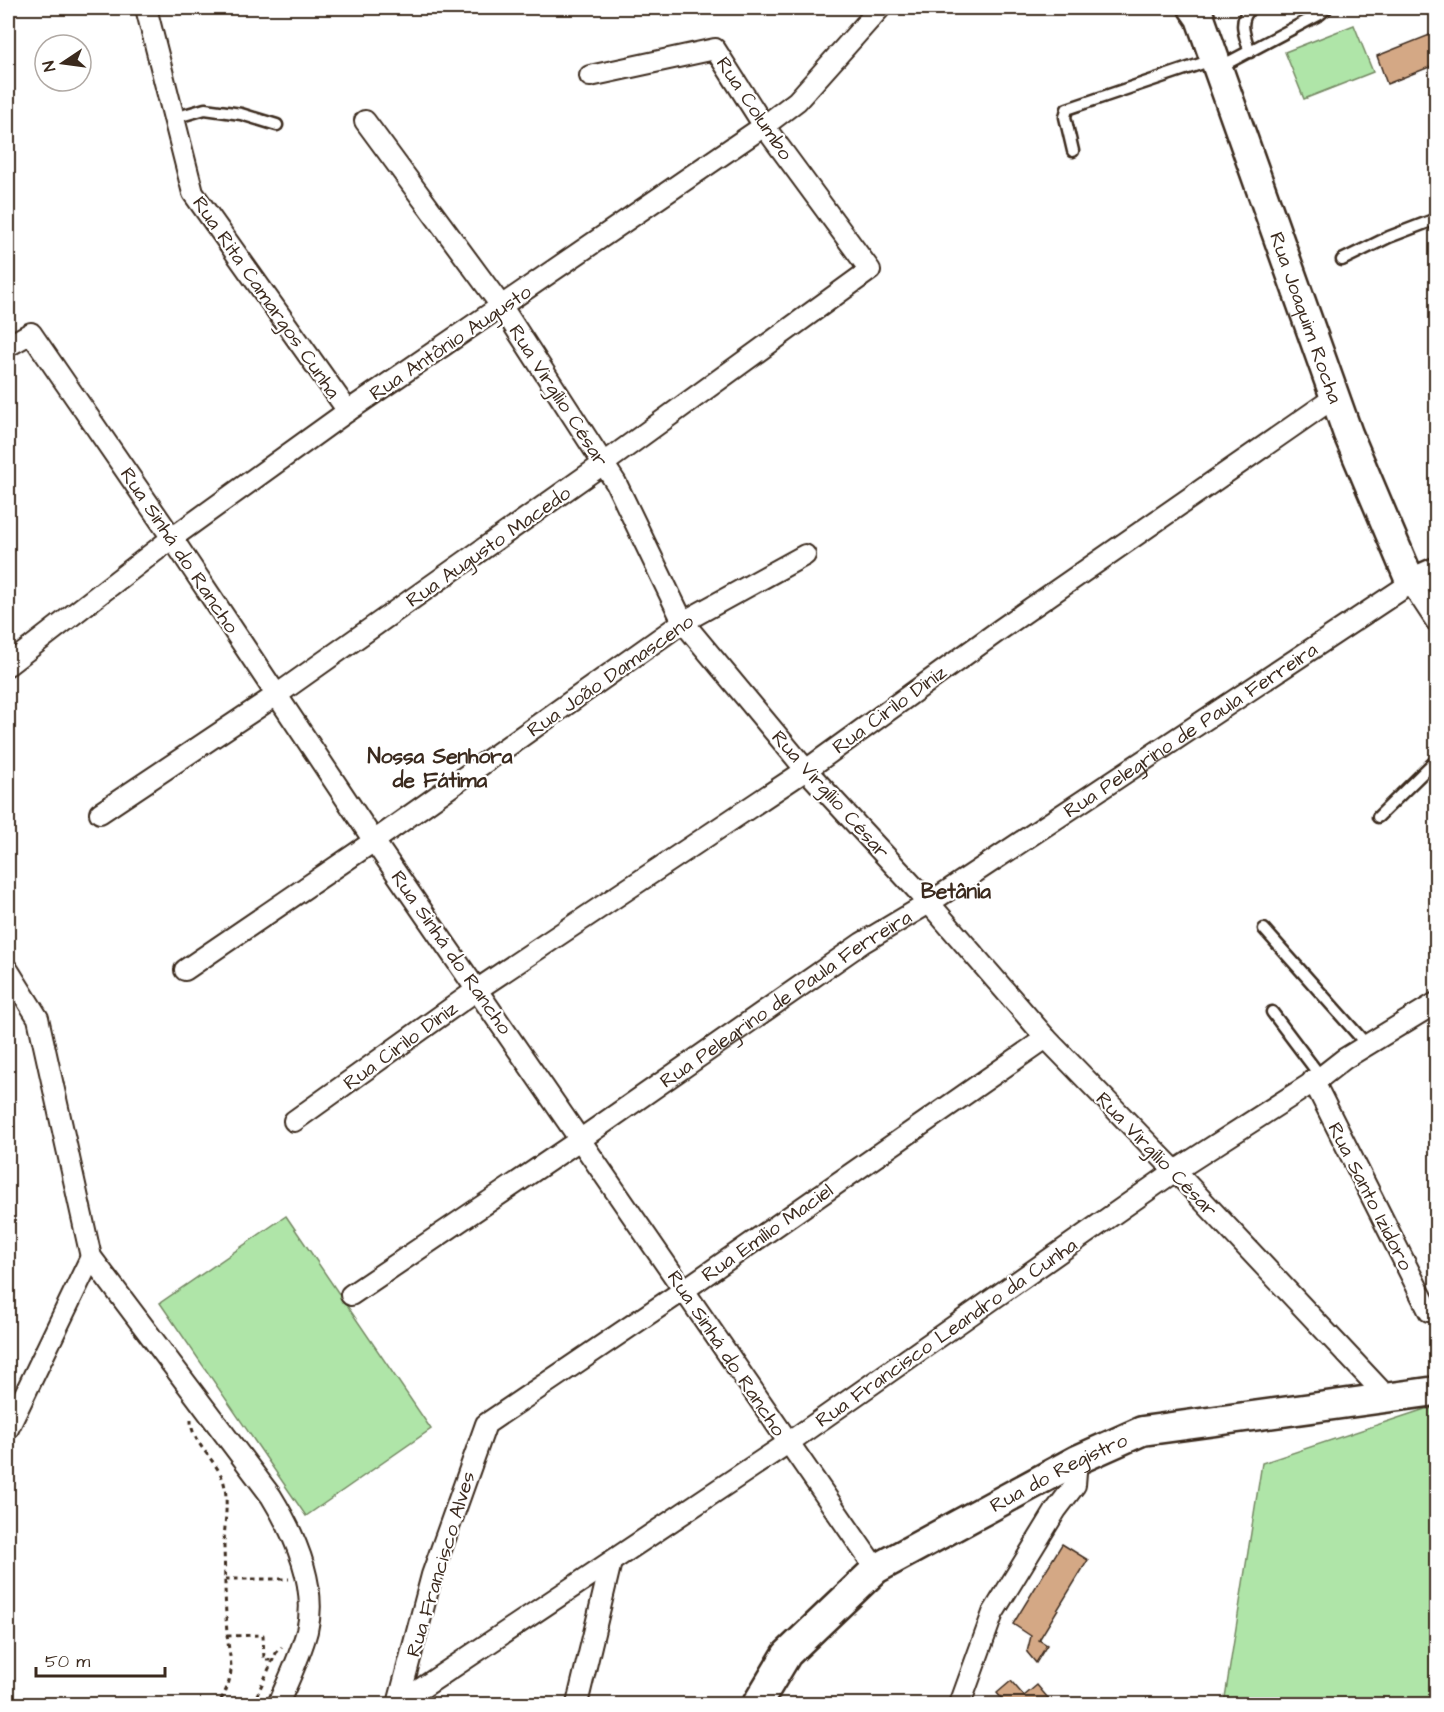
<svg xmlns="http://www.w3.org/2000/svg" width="1444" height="1712" viewBox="0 0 1444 1712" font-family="'Architects Daughter',sans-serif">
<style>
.green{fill:#afe5a8;stroke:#758863;stroke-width:1.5}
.building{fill:#d4a885;stroke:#3b2a1e;stroke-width:1.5}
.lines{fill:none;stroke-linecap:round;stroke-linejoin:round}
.lane-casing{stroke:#3b2a1e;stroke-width:15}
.street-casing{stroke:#3b2a1e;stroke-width:24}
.secondary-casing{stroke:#3b2a1e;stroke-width:33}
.path{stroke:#3b2a1e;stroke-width:3;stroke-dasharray:4.5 4.5;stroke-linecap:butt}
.lane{stroke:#fff;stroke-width:10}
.street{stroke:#fff;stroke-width:20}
.secondary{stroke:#fff;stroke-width:28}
.labels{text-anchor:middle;stroke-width:4.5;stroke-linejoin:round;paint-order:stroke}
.street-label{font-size:20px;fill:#3b2a1e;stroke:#fff}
.neighbourhood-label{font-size:21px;font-weight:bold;fill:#3b2a1e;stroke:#fff}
</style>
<rect width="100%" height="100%" fill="#fff"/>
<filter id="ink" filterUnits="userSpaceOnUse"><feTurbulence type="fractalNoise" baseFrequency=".0167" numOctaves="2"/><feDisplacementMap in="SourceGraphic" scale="12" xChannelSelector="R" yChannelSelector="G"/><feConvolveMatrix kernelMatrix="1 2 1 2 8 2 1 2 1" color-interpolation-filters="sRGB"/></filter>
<g filter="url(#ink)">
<path class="green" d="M1354 25 1373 72 1304 99 1285 52Z
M286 1216 431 1429 306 1516 160 1303Z
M1436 1408V1704H1224L1262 1463 1425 1409Z"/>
<path class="building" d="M1437 32V64L1387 84 1377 56Z
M1062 1544 1088 1560 1039 1640 1047 1645 1036 1663 1027 1652 1031 1636 1013 1624Z
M1011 1681 1024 1696 1037 1685 1053 1704H1006L997 1693Z"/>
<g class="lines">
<g class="lane-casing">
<path id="lane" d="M1250 52C1245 36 1237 21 1251 8
M1218 68 1320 14 1327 8
M174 118 205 109 241 114 277 125
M1073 151 1065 117 1067 109 1215 59
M1342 260 1389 237 1436 219
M1378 817 1436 760
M1264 929 1367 1045
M1272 1012 1321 1077"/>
</g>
<g class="street-casing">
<g id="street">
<path d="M146 8 193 193 348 411"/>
<path d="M365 121 502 307 616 483 683 622 806 770 929 903 1046 1038 1175 1171 1388 1398"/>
<path d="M8 346 31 333 172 538 374 841 876 1569"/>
<path d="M8 665 172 538 348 411 764 126 797 101 880 8"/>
<path d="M100 813 278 694 603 464 870 270 764 126 715 49 590 76"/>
<path d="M8 970 38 1018 91 1257 271 1496C295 1535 318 1585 307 1631 300 1657 288 1681 278 1704"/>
<path d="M185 970 374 841 683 622 805 555"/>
<path d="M1313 1080 1429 1311"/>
<path d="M294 1121 478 989 806 770 1001 629 1335 397"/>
<path id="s1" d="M351 1295 581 1139 862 943 929 903 1411 583 1436 621"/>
<path d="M8 1429 91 1257"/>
<path d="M398 1704 788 1443 1175 1171 1321 1077 1344 1059 1436 1003"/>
<path d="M398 1704 432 1575 486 1424 684 1290 1046 1038"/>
<path d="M577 1704 611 1562"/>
<path d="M960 1704 993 1613 1056 1510 1075 1485 1077 1460"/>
</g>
</g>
<g class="secondary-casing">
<g id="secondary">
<path id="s2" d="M1193 8 1200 18 1348 434 1411 583 1436 572"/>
<path id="s3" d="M757 1704 787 1654 876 1569 1077 1460 1142 1431 1436 1391"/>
</g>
</g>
<path class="path" d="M191 1419C190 1443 218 1460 224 1483 229 1504 224 1525 224 1547 225 1576 225 1605 227 1634 228 1646 231 1658 231 1670 230 1683 225 1694 218 1704
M225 1579H289
M227 1636 263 1635 264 1660H274
M253 1704 276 1653 282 1647"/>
<use href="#lane" class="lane"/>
<use href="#street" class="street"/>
<use href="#secondary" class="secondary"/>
</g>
</g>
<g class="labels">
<g class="street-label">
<text transform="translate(755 108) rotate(56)" y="7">Rua Columbo</text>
<text transform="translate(267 297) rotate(55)" y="7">Rua Rita Camargos Cunha</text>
<text dy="7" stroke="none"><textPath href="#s2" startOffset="330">Rua Joaquim Rocha</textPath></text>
<text transform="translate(450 342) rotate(-34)" y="7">Rua Antônio Augusto</text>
<text transform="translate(559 395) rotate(57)" y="7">Rua Virgílio César</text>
<text transform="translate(488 546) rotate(-35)" y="7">Rua Augusto Macedo</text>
<text transform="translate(180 550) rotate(56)" y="7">Rua Sinhá do Rancho</text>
<text transform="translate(610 675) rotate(-35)" y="7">Rua João Damasceno</text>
<text transform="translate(889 709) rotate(-36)" y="7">Rua Cirilo Diniz</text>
<text dy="7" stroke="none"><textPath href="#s1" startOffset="1012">Rua Pelegrino de Paula Ferreira</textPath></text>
<text transform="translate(831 794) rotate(48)" y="7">Rua Virgílio César</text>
<text transform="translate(452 952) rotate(55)" y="7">Rua Sinhá do Rancho</text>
<text dy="7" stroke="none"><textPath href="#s1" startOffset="526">Rua Pelegrino de Paula Ferreira</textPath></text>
<text transform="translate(400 1045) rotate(-36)" y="7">Rua Cirilo Diniz</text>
<text transform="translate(1157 1154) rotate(46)" y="7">Rua Virgílio César</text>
<text transform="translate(1371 1196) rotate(63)" y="7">Rua Santo Izidoro</text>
<text transform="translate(767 1232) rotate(-35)" y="7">Rua Emílio Maciel</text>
<text transform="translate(946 1332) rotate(-35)" y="7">Rua Francisco Leandro da Cunha</text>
<text transform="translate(727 1353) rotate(56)" y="7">Rua Sinhá do Rancho</text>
<text dy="7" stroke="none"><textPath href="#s3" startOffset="388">Rua do Registro</textPath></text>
<text transform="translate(440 1564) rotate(-73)" y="7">Rua Francisco Alves</text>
</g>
<g class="neighbourhood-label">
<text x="440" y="763">Nossa Senhora<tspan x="440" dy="24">de Fátima</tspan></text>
<text x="956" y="898">Betânia</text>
</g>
</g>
<rect width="1444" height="1712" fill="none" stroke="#fff" stroke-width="30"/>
<rect x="15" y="15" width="1414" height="1682" fill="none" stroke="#3b2a1e" stroke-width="2" filter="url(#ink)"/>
<g transform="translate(63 63) rotate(257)"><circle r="28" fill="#ffffff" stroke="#b1aaa5" stroke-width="1.5"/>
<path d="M0-4.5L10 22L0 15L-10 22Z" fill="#3b2a1e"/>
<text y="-9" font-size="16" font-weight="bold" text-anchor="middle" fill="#3b2a1e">N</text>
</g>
<path d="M36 1667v9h129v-9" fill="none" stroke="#3b2a1e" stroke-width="3"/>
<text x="45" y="1667" font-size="18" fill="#3b2a1e" stroke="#ffffff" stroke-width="4.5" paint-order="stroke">50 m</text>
</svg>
